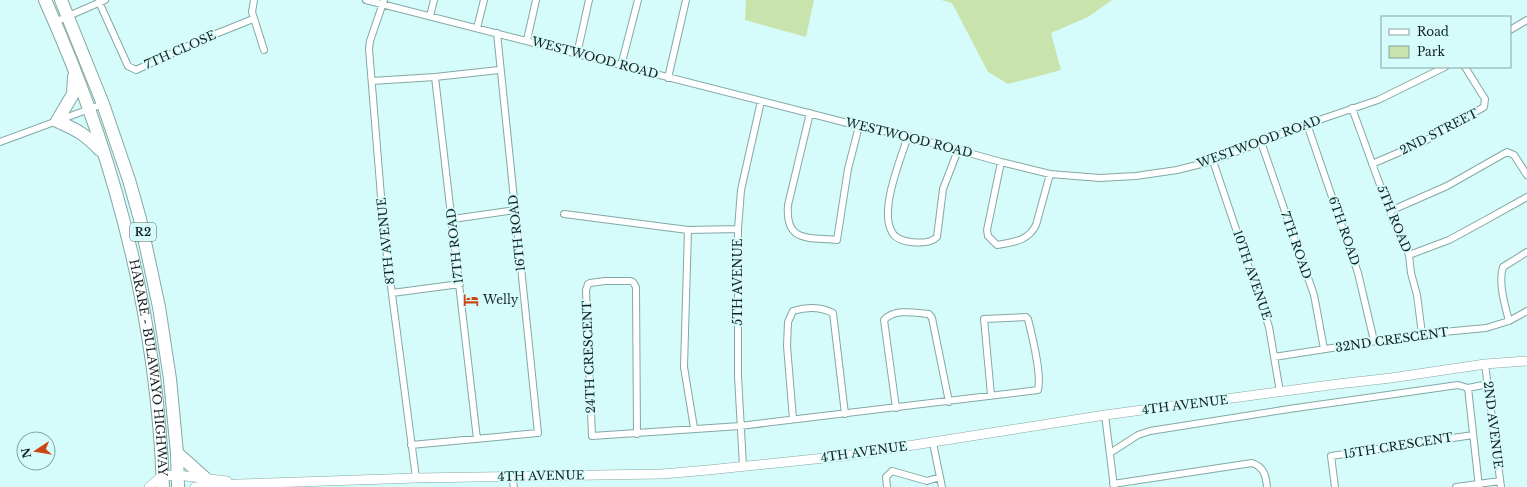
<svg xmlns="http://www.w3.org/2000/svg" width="1527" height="487" viewBox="0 0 1527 487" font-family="'Libre Baskerville',serif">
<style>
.green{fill:#c8e4ac}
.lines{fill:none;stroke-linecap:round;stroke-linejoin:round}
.street-casing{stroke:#83a8a5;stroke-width:8}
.secondary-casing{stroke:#83a8a5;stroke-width:10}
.highway-casing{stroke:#83a8a5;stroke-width:14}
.street{stroke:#fff;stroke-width:6}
.secondary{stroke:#fff;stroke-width:9}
.highway{stroke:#fff;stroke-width:12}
.labels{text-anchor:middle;stroke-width:4;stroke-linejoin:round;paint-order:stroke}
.shield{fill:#d5fcfa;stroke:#4d6362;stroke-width:1}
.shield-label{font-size:11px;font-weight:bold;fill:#132121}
.street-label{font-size:12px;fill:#132121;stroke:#d5fcfa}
.poi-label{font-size:12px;fill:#132121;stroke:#d5fcfa;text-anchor:start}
</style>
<rect width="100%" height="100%" fill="#d5fcfa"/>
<path class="green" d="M746 0H814L806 37 745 20Z
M941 0H1112L1088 17 1051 33 1061 70 1008 84 988 72 952 3Z"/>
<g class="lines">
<g class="street-casing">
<path id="street" d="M254 0 252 12 264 50
M366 0 859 126 908 136 1001 162 1050 174 1100 178 1136 176 1177 170 1213 161 1307 124 1378 100 1445 67
M384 0 370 41 369 49 384 233 416 478
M99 2 128 66 136 70 208 37 253 19
M430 16 434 0
M55 22 105 0
M477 28 484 0
M1510 30 1527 20
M527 40 536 0
M577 54 589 0
M621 66 638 0
M435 77 477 439
M668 78 686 0
M372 81 435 77 499 70
M1352 108 1392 218 1409 255 1411 273 1417 295 1422 334
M810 113 788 205C785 243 808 237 837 240L848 169 859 126
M1307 124 1358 273 1374 341
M908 136C901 158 880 208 891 230 894 239 903 241 911 242 919 243 931 243 937 237L943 189 958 150
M0 142 103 104
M1261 142 1314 295 1324 349
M1213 161 1269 327 1280 392
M1001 162 987 230 988 236 997 245C1014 242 1028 241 1036 225L1050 174
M1372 164 1423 142 1484 107 1485 99 1465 67
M1390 211 1447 186 1507 152 1514 155 1527 175
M564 214 688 230 684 367 694 428
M453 219 515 210
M688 230 738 229
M1409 255 1449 240 1484 221 1527 197
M392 293 460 284
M1509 321C1505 306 1498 282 1503 267L1527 252
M1274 357 1422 334 1486 328 1509 321 1527 311
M1485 364 1501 487
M1468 388 1488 384
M896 408 884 320C895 308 915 313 929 314L932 318 949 402
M1105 415 1114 487
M793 419 787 346 788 322 793 311C806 307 821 307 833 313L845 414
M637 434 636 287 633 282 630 281H605L590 283 588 284 586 290 592 436 740 426 1038 390C1042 374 1032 336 1028 319L1026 317 984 319 991 395
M933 443 942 487
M411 445 538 433 497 33
M1110 453 1138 435 1150 431 1289 409 1458 385 1468 388 1479 487
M743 466 738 376V229L741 190 761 101
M512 476 514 487
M1113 484 1252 463C1264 467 1266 476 1267 487
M887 487 886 477 892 471 927 481 940 477
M1335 487 1331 456 1473 435
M1456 487 1500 481"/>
</g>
<g class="secondary-casing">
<path id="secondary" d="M149 487 162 476 177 475 227 481
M195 487 238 484 416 478 662 474 708 470 844 456 1105 415 1338 384 1391 378 1485 364 1527 361"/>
</g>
<g class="highway-casing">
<g id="highway">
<path id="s1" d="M45 0C115 155 157 317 163 487"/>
<path d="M61 0 103 104 129 180 140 219 159 307 170 379 177 453 178 487"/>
<path d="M74 77 73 94 57 121C77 130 85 134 100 150"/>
<path d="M177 453 205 478"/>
</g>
</g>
<use href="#street" class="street"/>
<use href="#secondary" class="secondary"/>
<use href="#highway" class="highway"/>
</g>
<defs>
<g id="hotel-bare" transform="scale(1.2)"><path d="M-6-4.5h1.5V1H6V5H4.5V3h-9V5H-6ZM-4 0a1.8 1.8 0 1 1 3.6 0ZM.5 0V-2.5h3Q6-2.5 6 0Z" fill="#cc4514" stroke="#d5fcfa" stroke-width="2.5" paint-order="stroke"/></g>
</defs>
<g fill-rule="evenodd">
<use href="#hotel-bare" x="471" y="300"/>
</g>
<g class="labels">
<rect class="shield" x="130" y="223" width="26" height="18" rx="3"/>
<g class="shield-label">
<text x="143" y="236">R2</text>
</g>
<g class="street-label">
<text transform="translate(180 50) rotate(-24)" y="4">7TH CLOSE</text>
<text transform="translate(595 58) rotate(15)" y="4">WESTWOOD ROAD</text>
<text transform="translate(1439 132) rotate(-27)" y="4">2ND STREET</text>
<text transform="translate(909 138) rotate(14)" y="4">WESTWOOD ROAD</text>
<text transform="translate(1259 142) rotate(-20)" y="4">WESTWOOD ROAD</text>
<text transform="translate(1394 219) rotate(68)" y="4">5TH ROAD</text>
<text transform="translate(1344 231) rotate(71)" y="4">6TH ROAD</text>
<text transform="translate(517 233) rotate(-96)" y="4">16TH ROAD</text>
<text transform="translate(386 241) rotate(-96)" y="4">8TH AVENUE</text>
<text transform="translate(1296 245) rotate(71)" y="4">7TH ROAD</text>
<text transform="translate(455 246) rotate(-96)" y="4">17TH ROAD</text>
<text transform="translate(1252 275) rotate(71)" y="4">10TH AVENUE</text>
<text transform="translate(738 282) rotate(-90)" y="4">5TH AVENUE</text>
<text transform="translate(1392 340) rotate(-8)" y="4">32ND CRESCENT</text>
<text transform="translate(589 357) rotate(-92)" y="4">24TH CRESCENT</text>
<text dy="4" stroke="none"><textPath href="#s1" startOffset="384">HARARE - BULAWAYO HIGHWAY</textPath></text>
<text transform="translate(1185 405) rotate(-7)" y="4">4TH AVENUE</text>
<text transform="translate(1493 425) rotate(83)" y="4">2ND AVENUE</text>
<text transform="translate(1398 446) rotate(-9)" y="4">15TH CRESCENT</text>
<text transform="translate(864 452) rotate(-8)" y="4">4TH AVENUE</text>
<text transform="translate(541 476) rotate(-1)" y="4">4TH AVENUE</text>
</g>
<g class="poi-label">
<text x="483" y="304">Welly</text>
</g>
</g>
<rect x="1381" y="16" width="130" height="52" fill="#d5fcfa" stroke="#87a4a3"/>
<rect x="1389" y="29" width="20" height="6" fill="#ffffff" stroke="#87a4a3"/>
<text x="1417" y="36" font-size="12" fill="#132121">Road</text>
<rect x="1389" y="46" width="20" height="12" fill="#c8e4ac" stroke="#87a4a3"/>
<text x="1417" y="56" font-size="12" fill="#132121">Park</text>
<g transform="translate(36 451) rotate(258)"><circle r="19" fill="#d5fcfa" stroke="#87a4a3"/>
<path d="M0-3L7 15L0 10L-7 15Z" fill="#cc4514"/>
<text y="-6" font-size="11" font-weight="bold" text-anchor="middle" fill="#132121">N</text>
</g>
</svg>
